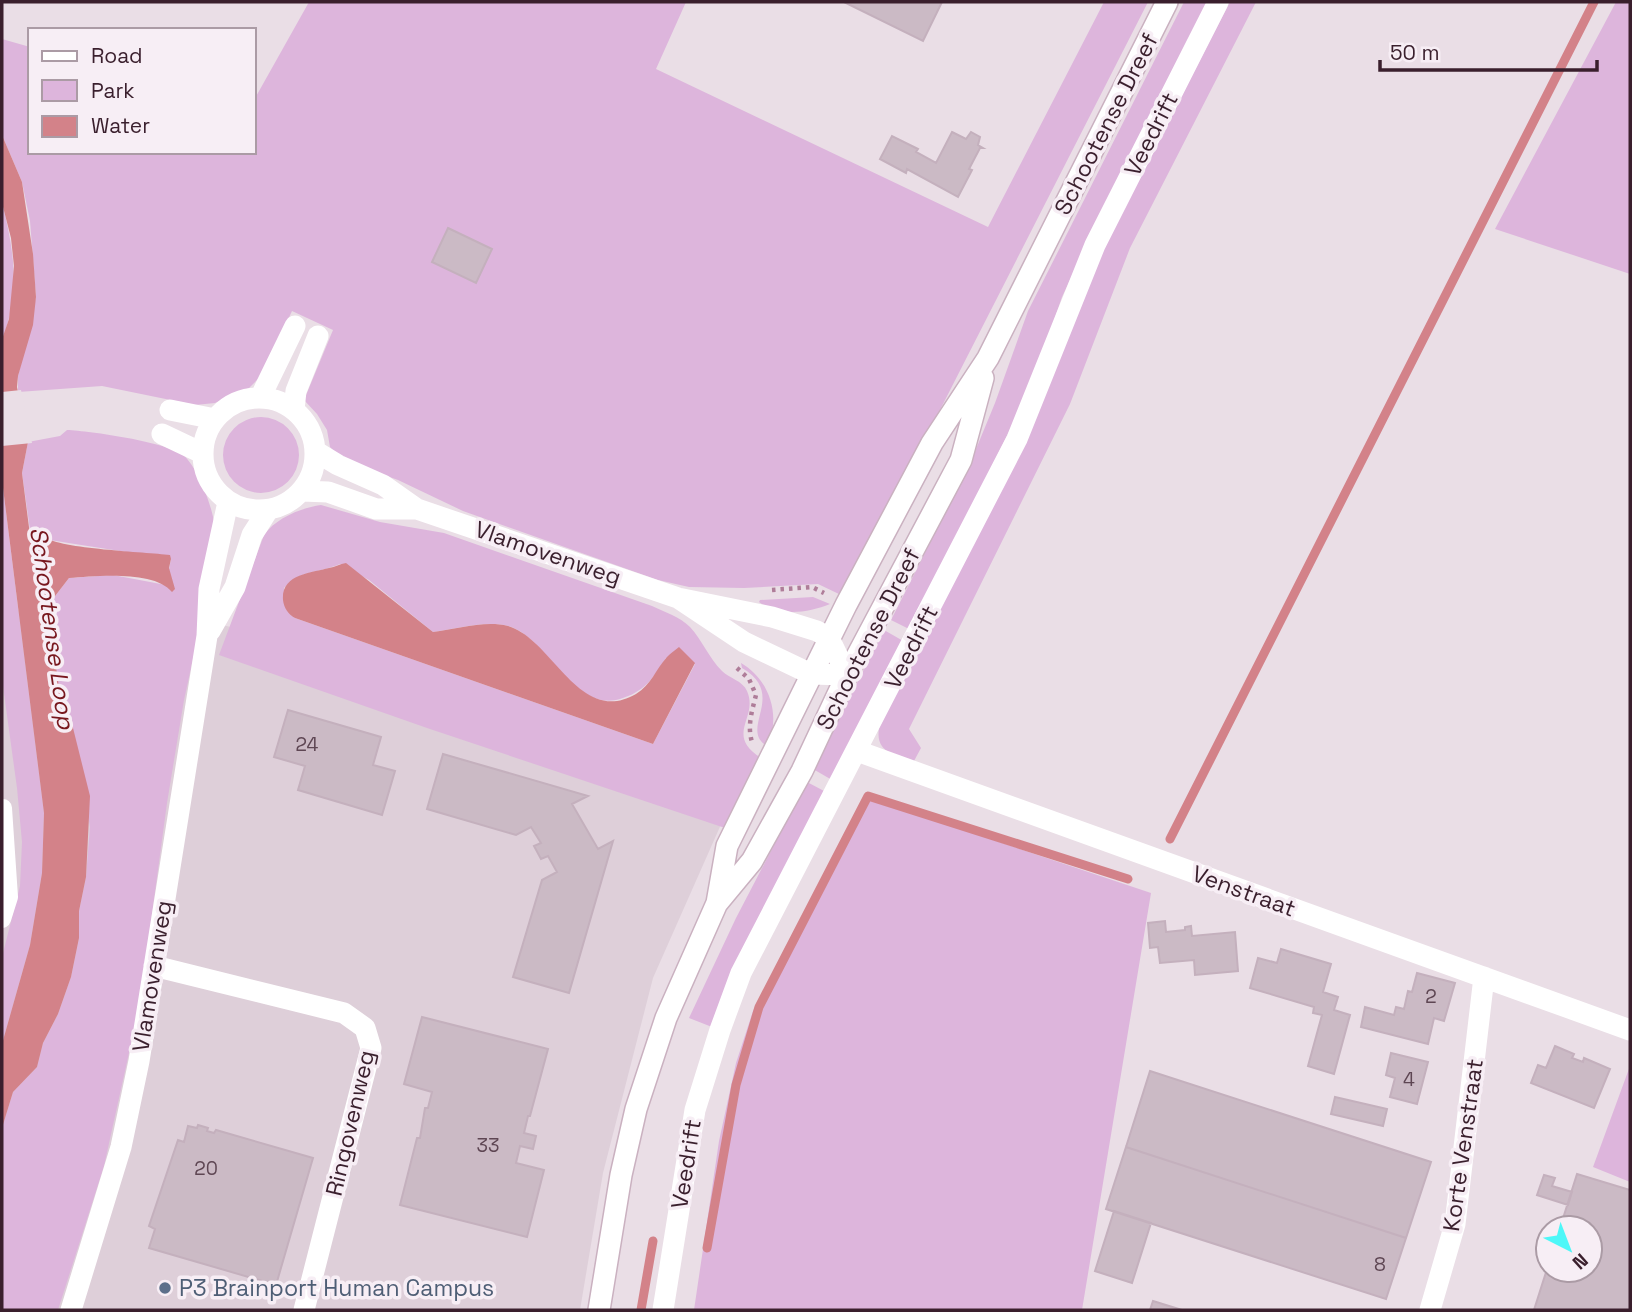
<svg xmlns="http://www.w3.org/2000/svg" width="1632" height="1312" viewBox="0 0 1632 1312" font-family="'Space Grotesk',sans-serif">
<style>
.built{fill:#decfd9}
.green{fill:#ddb5dc;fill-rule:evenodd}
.water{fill:#d38289}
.pier{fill:#eadee6}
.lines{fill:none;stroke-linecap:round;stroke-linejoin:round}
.stream{stroke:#d38289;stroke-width:9}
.building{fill:#cbbac5;stroke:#c4b0bd;stroke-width:2}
.secondary-casing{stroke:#cab1c0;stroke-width:24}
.path{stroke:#af7d99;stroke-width:4.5;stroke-dasharray:3.5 5;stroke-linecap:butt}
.lane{stroke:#fff;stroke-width:18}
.street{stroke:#fff;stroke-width:21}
.secondary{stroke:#fff;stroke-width:21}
.service-dot{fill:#5c6f8a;stroke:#f7eef5;stroke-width:2.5}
.labels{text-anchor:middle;stroke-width:7;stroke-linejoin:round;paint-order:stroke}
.number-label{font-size:19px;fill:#5e4653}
.street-label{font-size:23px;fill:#3a1f2d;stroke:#f7eef5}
.service-label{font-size:23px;fill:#4e5e75;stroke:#f7eef5;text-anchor:start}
.water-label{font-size:24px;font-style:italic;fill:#78171e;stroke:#f7eef5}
</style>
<rect width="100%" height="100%" fill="#eadee6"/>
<path class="built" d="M2 596 4 610 169 613 270 636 738 786 653 978 603 1173 580 1310H2Z"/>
<path class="green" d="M309 2H686L656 69 988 227 1104 2H1148L868 551 841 595 818 584 744 588 689 587 658 580 463 511 398 480 342 460 330 447 327 430 317 414 304 400 333 330 292 311 262 375 249 388 215 403 195 405 102 386 18 392V376L36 297 30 221 22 182 2 135V39L30 47V152H254V100Z
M1184 2H1208L1082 254 1062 297 1031 387 911 630 891 620 969 466 995 403 1028 311Z
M1230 2H1256L1130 248 1070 404 909 729 921 748 914 761C895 755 875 753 879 728L1100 254Z
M1616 2H1630V274L1495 229Z
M2 203C14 249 21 294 2 339Z
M223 455a38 38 0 1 1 76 0a38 38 0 1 1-76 0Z
M67 430C90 431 167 442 183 455 197 466 212 505 214 523L199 631 184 700 167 803 140 1003 104 1166 58 1310H2V1128L13 1092 37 1067 43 1043 58 1014 71 977 79 938V911L86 877 90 827 71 720C51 691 54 635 52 600L69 578 113 575 166 585 171 559C125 552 76 544 31 537L22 473 28 442 60 436Z
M2 480 44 813 42 873 30 945 2 1044V957L20 886 22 842 17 788 2 679Z
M321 505 380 522 444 533 652 606C665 612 680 617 690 627 702 640 709 658 722 671 729 678 743 681 747 691 759 718 724 734 761 758L728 829 427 728 219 655 264 535C276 518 301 508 321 505ZM340 564 369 580 433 632C456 629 485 620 508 626 548 637 573 713 620 699 644 692 653 679 666 658L695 664 653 744 295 618C283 610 284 601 284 588 302 569 317 574 340 564Z
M813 597 830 604C808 613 779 617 759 602L760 600Z
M884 630 905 642 832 780 813 769Z
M741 663C769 679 782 716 767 746 738 729 788 695 742 668Z
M807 782 826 792 712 1027 689 1018 736 918Z
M865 797 1151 893 1082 1310H694L719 1141 736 1063 753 1011Z
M1630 1066V1182L1593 1167Z"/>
<path class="water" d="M2 135 22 182 33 254 36 297 33 325 18 376 17 387 28 442 22 473 30 535 33 539 44 537C61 549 145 552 170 555L171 559 169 568 175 589 172 592C154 570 96 576 69 578L52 600 56 667 62 707 71 720 90 796 86 877 79 911V938L71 977 58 1014 43 1043 37 1067 13 1092 2 1128V1044L30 945 42 873 44 813 2 480V339L9 319 14 266 11 238 2 203Z
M346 563 433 632C457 629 485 620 508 626 553 639 579 727 636 694 651 685 656 669 667 657 670 654 675 650 679 647L695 663 653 744 295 618C288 614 284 608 283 600 281 574 311 573 329 568 335 567 340 564 346 563Z"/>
<path class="pier" d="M21 390 32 443 2 446V392Z"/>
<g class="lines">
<path class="stream" d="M1170 839 1594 2
M707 1248 736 1085 759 1007 868 796 1128 879
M641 1310 653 1241"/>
</g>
<path class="building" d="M844 2H942L923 41Z
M952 132 966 139 971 132 980 137 978 145 983 148H980L969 169 972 170 958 197 907 169 906 173 880 159 892 136 918 149 916 152 936 163Z
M448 228 492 249 476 283 432 262Z
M288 710 381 737 373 765 395 771 382 815 298 790 305 766 274 757Z
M443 754 588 796 572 804 598 849 613 841 569 993 513 977 542 880 557 872 548 856 541 859 534 846 541 843 531 827 516 835 427 809Z
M1165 921 1166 932 1185 930V927L1191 926 1192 936 1235 932 1238 971 1195 975 1194 960 1160 963 1158 947 1150 948 1148 923Z
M1281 949 1331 964 1323 992 1338 997 1334 1010 1350 1015 1334 1074 1308 1066 1322 1015 1313 1013 1314 1007 1250 988 1258 958 1277 963Z
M1417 973 1455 983 1444 1021 1434 1018 1428 1044 1361 1027 1365 1007 1394 1015 1396 1007 1404 1009 1408 991 1412 992Z
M422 1017 548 1049 530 1116H528L524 1133 536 1136 533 1149 520 1146 516 1163 544 1170 527 1237 400 1205 417 1138H420L425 1108H428L432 1092 404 1084Z
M1555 1046 1574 1054 1572 1058 1583 1062 1584 1058 1610 1069 1594 1108 1531 1083 1538 1065 1546 1068Z
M1391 1053 1428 1062 1417 1104 1390 1097 1395 1078 1386 1075Z
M1150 1071 1431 1162 1406 1238 1126 1147Z
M1335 1097 1387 1109 1383 1126 1331 1114Z
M198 1125 208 1128 207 1131 214 1133 216 1130 313 1158 276 1285 149 1248 155 1229 149 1226 178 1140 184 1142 188 1126 197 1128Z
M1126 1147 1406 1238 1386 1299 1106 1209Z
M1577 1174 1630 1190V1310H1534L1548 1266V1270H1590V1228H1560Z
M1544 1175 1555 1178 1552 1186 1572 1192 1568 1205 1537 1195Z
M1114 1211 1151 1223 1132 1283 1095 1271Z
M1153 1301 1182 1310H1150Z"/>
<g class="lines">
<g class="secondary-casing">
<path id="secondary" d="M718 902 752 861 802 771 847 675 961 460 983 378
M599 1310 621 1175 636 1109 666 1018 717 903 727 846 846 605 932 443 988 358 1167 2"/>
</g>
<path class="path" d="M772 590 812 587 824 593
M737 668 749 679 756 695C752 711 747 726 752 742"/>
<path class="lane" d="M2 919 9 897 3 808"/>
<path class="street" d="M260 398 295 326
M203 454a56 56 0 1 1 112 0a56 56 0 1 1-112 0Z
M170 410 215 419
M294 410 296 391 318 336
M162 434 202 453
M315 451 338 465 383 485 417 509 678 598 772 617 817 631 829 638 847 675 811 674 744 642 678 598
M302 491 328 492 376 509H417
M210 631 235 587 252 535 268 510
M857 751 1630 1030
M154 966 344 1013 365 1028 371 1048 304 1310
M71 1310 121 1147 139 1061 207 636 209 589 228 502
M663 1310 695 1110 720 1030 741 973 1017 439 1095 245 1218 2
M1430 1310 1455 1224 1484 977"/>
<use href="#secondary" class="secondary"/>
</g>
<circle class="service-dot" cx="165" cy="1288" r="7"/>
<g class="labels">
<g class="number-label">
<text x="307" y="751">24</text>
<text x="1431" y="1003">2</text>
<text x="1409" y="1086">4</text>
<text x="488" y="1152">33</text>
<text x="206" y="1175">20</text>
<text x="1380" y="1271">8</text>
</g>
<g class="street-label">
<text transform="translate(1106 124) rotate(-63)" y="8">Schootense Dreef</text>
<text transform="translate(1151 134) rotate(-63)" y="8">Veedrift</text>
<text transform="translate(548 553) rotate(19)" y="8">Vlamovenweg</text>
<text transform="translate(868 639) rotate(-63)" y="8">Schootense Dreef</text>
<text transform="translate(911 647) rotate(-63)" y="8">Veedrift</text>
<text transform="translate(1244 891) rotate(20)" y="8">Venstraat</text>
<text transform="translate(152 976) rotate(-81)" y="8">Vlamovenweg</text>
<text transform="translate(350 1123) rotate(-77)" y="8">Ringovenweg</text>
<text transform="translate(1463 1145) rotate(-82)" y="8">Korte Venstraat</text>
<text transform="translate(686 1164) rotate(-81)" y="8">Veedrift</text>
</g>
<g class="service-label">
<text x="179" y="1296">P3 Brainport Human Campus</text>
</g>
<g class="water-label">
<text transform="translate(52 628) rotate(82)" y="8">Schootense Loop</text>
</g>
</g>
<rect width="1632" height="1312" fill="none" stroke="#3a1f2d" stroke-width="7"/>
<rect x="28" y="28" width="228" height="126" fill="#f7eef5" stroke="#ab9ba5" stroke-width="2"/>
<rect x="42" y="51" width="35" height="10" fill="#ffffff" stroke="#ab9ba5" stroke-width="2"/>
<text x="91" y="63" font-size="21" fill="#3a1f2d">Road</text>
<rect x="42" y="80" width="35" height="21" fill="#ddb5dc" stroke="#ab9ba5" stroke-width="2"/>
<text x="91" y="98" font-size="21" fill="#3a1f2d">Park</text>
<rect x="42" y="116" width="35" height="21" fill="#d38289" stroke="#ab9ba5" stroke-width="2"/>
<text x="91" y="133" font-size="21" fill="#3a1f2d">Water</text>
<g transform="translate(1569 1249) rotate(138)"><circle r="33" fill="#f7eef5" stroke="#ab9ba5" stroke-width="2"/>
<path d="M0-5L12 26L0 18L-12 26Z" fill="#4ef7f8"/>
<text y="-10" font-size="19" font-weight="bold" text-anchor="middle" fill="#3a1f2d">N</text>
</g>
<path d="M1380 60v10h217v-10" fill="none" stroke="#3a1f2d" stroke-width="3.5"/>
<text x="1390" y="60" font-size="21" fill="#3a1f2d" stroke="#f7eef5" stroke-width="5" paint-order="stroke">50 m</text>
</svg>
